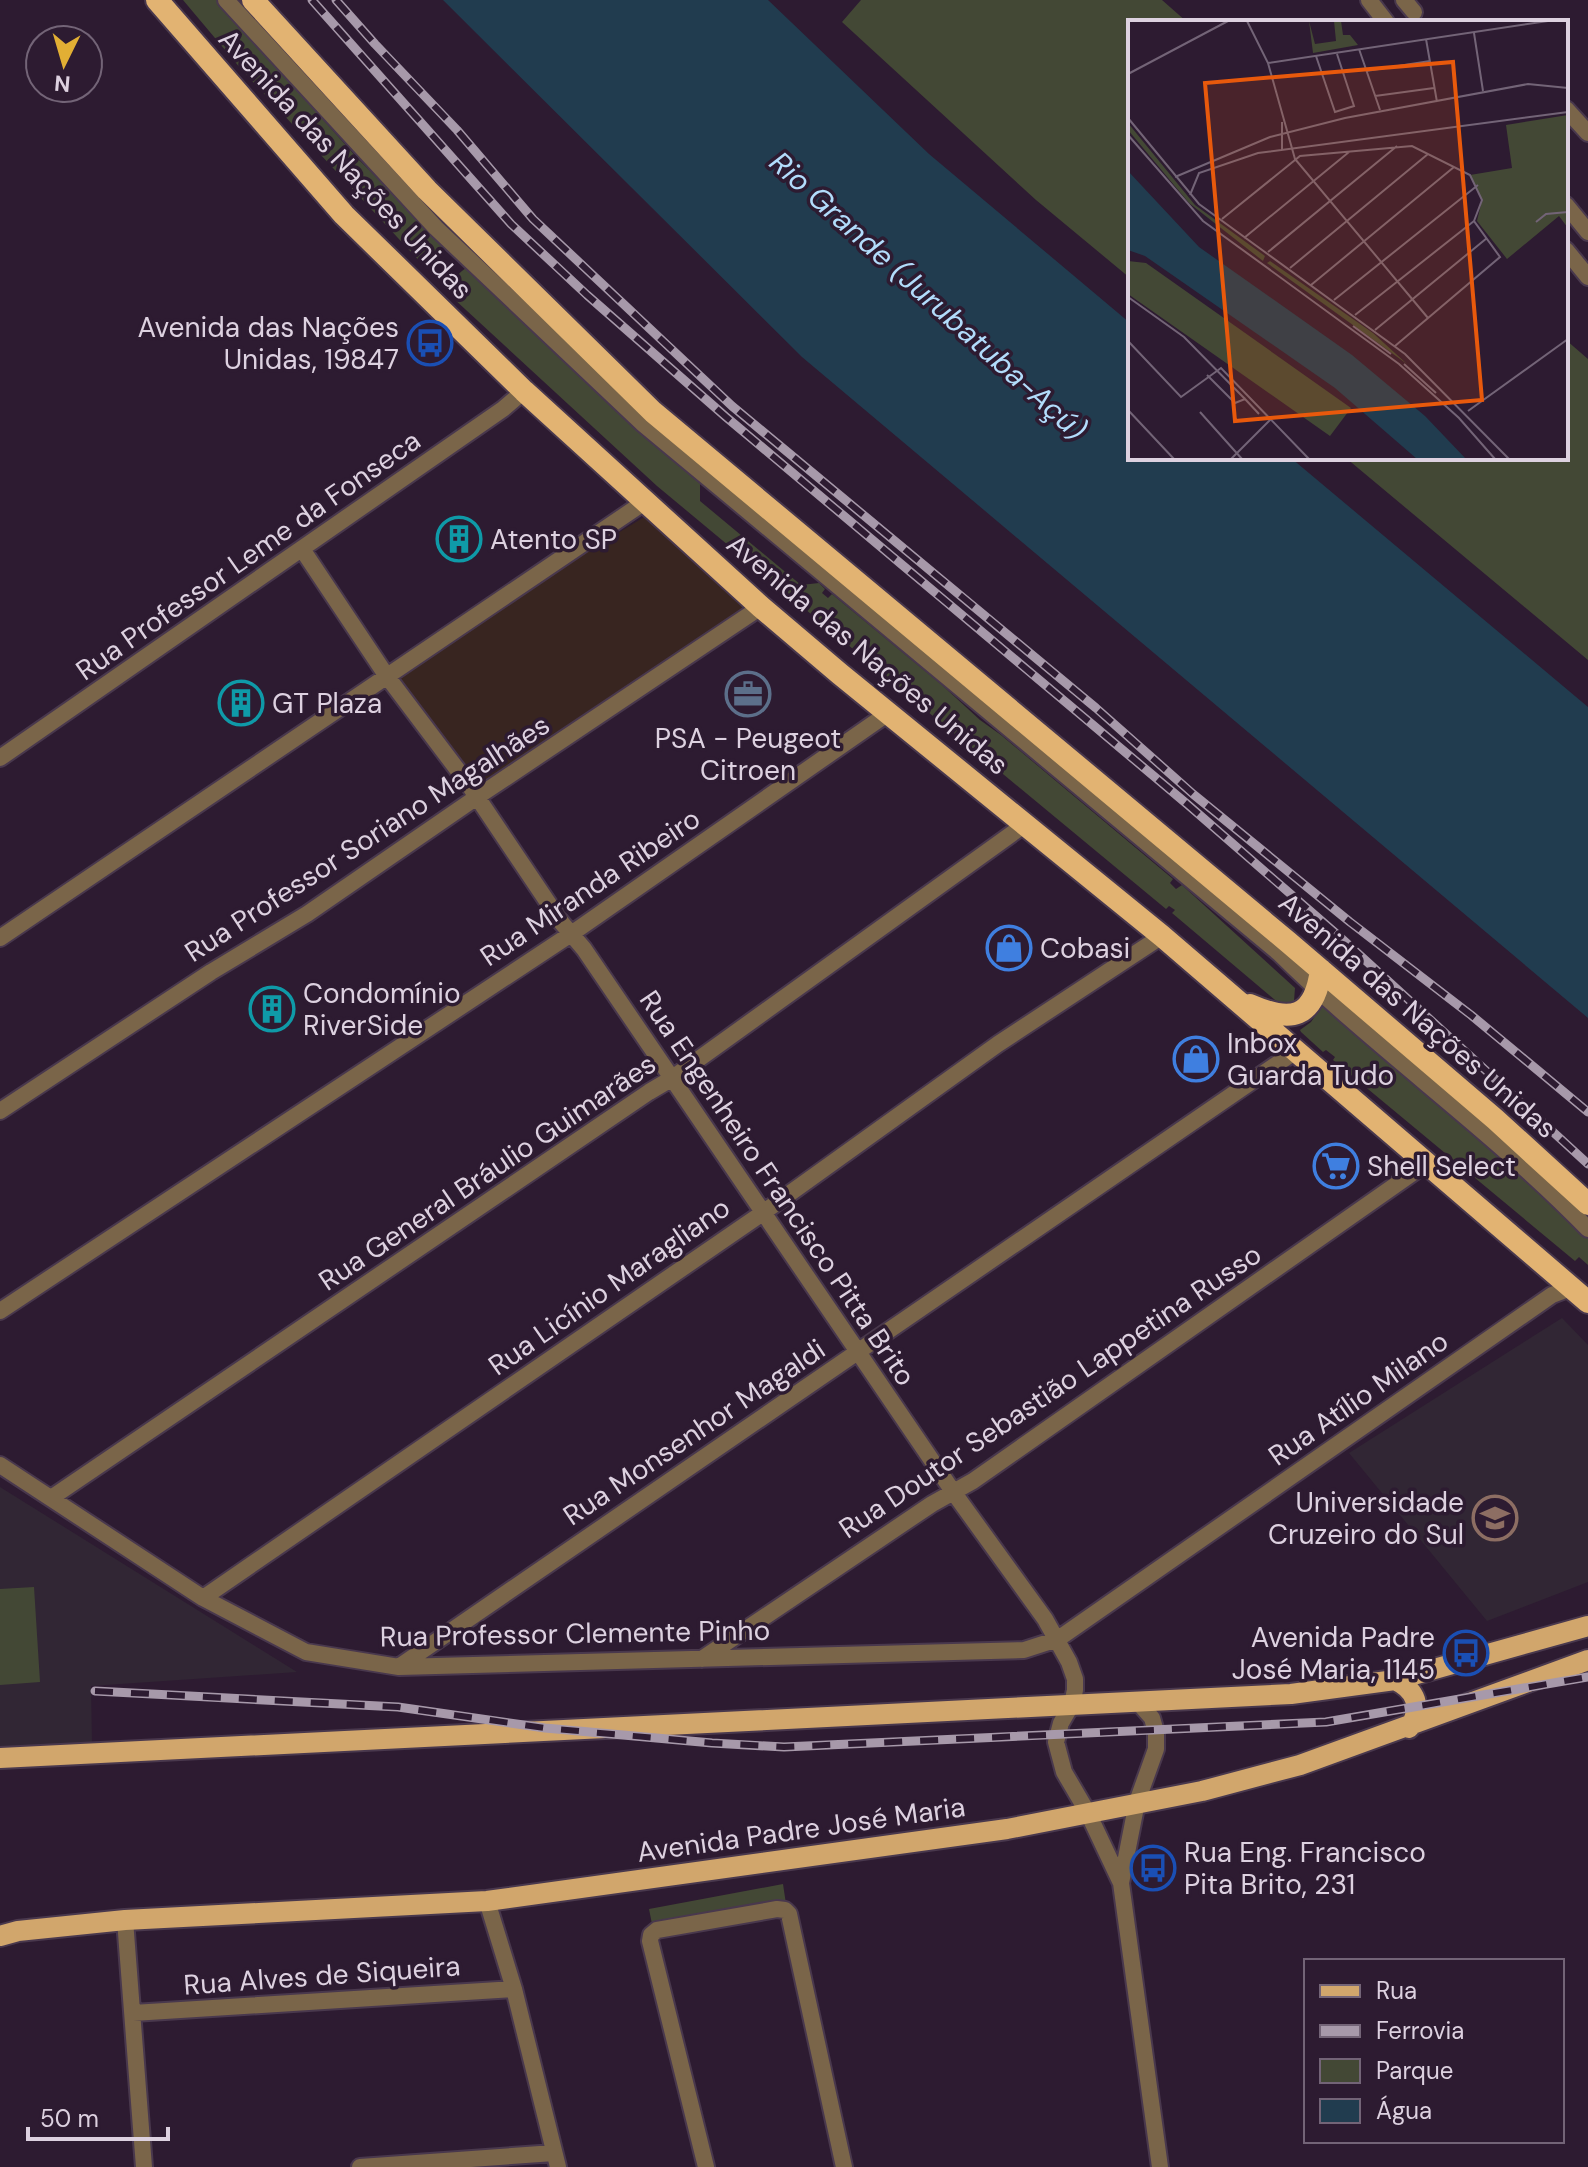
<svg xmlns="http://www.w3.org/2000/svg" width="1588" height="2167" viewBox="0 0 1588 2167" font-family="'DM Sans',sans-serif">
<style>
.industrial{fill:#382520}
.education{fill:#312634}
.green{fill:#434835}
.water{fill:#213c4f}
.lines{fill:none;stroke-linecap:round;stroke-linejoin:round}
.minor-casing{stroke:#49384d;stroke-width:20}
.primary-casing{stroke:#49384d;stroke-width:24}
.trunk-casing{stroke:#49384d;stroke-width:26}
.minor{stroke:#7a6549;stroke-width:16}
.primary{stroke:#d1a66c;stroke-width:20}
.trunk{stroke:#e2b372;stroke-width:22}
.rail-casing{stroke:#a799aa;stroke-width:9}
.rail{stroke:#2d1b31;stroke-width:6;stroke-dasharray:18;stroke-linecap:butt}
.labels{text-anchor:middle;stroke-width:7;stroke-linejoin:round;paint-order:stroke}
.street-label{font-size:28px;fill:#ddd1e0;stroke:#2d1b31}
.poi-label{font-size:28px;fill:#ddd1e0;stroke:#2d1b31;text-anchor:start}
.water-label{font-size:30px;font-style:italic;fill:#b2dcfb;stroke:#2d1b31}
.inset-road{fill:none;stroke:#736477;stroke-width:2}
.view{fill:#e8590c;fill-opacity:0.15;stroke:#e8590c;stroke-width:4}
.inset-edge{fill:none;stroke:#ddd1e0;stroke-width:4}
</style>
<rect width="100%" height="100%" fill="#2d1b31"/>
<path class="industrial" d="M654 511 761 607 477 797 386 675Z"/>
<path class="education" d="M1562 1318 1588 1345V1582L1487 1621 1349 1453Z
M0 1487 297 1672 91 1686 92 1742 0 1749Z"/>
<path class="green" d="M183 0H217L359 160 448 247 436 253 424 266 241 69Z
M861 0H1162L1187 22H1130V278L1036 200 842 22Z
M468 267 700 482V501L801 585 819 583 825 589 822 593 828 598 832 594 942 685 980 720 1001 735 1173 879 1170 883 1176 889 1182 885 1295 988 1294 1001 1284 1005 1275 1000 1172 913 1175 910 1169 906 1166 909 910 697 912 694 904 687 901 689 657 486 453 298 450 289C455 279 458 272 468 267Z
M1566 340 1588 359V660L1346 458H1566Z
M1321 1007H1326L1429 1090 1588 1233V1265L1579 1257 1575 1261 1333 1060 1335 1057 1326 1050 1323 1052 1301 1032 1300 1030 1311 1022Z
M34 1587 40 1682 0 1685V1589Z
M783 1884 786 1904 653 1929 649 1909Z"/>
<path class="water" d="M443 0H768L929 154 1130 323V458H1291L1588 707V1018L802 357Z"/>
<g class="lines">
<g class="minor-casing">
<path id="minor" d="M226 0 436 228 642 423 1279 953C1377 1050 1492 1130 1588 1229
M1369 0 1386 22
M1404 0 1414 12
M1566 109 1588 133
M1566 205 1588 232
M1566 250 1588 277
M302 549 386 675 469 785 561 922 584 949 954 1493 1045 1619 1069 1662 1075 1679V1690L1072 1704 1061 1723 1056 1742 1064 1772 1088 1813 1121 1883 1160 2167
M0 758 503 409 524 391
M0 938 646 501
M0 1111 211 972 307 914 477 797 761 607
M0 1311 571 934 887 714
M0 1465 203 1598 306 1652 399 1667 1024 1650 1058 1639 1552 1295 1573 1287
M51 1498 649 1092 671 1079 1024 825
M203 1598 764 1212 998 1044 1162 936
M702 1659 932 1504 973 1481 1427 1163
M400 1666 1296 1051
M1121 1883 1137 1802 1156 1749V1732L1152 1718 1137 1701
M487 1901 514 1989 558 2167
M125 1920 144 2167
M133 2013 514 1989
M360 2167 554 2153
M706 2167 650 1941 651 1935 657 1930 777 1909 785 1910 789 1914 844 2167"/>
</g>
<g class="primary-casing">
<path id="primary" d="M1395 1680C1416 1690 1423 1707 1409 1728
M0 1758 1291 1694 1395 1680 1588 1626
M0 1936 18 1931 125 1920 487 1901 1007 1829 1202 1791 1300 1765 1588 1660"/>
</g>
<g class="trunk-casing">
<path id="trunk" d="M157 0 344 215 524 391 761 607 840 674 1162 936 1588 1302
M253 0 427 190 653 412 1288 942 1495 1119 1588 1204
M1250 1005C1291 1023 1314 1019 1321 970"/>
</g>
<use href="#minor" class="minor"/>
<use href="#primary" class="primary"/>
<use href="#trunk" class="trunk"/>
<g class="rail-casing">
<path id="rail" d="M312 0 511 224 587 295 726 417 1187 804 1340 937 1588 1164
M336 0 375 44 457 130 533 219 732 406 1096 708 1193 794 1350 922 1471 1015 1588 1112
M95 1691 398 1707 545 1728 712 1743 784 1747 1326 1722 1588 1677"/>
</g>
<use href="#rail" class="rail"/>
</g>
<defs>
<g id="bus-ring" transform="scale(2.3)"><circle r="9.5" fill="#2d1b31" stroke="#1a4fb4" stroke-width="1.5"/><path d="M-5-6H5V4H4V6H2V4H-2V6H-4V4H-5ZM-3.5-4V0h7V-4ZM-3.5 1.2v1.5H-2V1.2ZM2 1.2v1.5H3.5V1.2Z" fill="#1a4fb4"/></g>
<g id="building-ring" transform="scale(2.3)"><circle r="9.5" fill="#2d1b31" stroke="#0f9aa8" stroke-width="1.5"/><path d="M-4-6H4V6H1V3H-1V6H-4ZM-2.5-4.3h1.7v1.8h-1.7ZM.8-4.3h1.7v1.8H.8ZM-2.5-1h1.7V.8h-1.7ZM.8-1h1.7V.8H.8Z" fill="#0f9aa8"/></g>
<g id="office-ring" transform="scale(2.3)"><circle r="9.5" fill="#2d1b31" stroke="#5c6f8a" stroke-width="1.5"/><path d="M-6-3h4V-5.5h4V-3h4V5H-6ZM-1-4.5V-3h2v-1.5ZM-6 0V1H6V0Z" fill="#5c6f8a"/></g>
<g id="shop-ring" transform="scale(2.3)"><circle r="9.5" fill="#2d1b31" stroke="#3f7fe0" stroke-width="1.5"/><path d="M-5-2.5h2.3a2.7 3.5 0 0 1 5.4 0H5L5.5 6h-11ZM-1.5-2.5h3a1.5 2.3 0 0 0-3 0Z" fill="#3f7fe0"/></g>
<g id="supermarket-ring" transform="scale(2.3)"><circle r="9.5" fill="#2d1b31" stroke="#3f7fe0" stroke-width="1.5"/><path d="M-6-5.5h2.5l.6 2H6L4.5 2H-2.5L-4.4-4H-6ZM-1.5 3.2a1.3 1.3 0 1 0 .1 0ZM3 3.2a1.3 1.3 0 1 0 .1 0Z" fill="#3f7fe0"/></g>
<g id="university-ring" transform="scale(2.3)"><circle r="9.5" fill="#2d1b31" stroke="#8d6e63" stroke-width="1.5"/><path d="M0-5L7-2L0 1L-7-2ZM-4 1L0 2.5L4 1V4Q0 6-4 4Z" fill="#8d6e63"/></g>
</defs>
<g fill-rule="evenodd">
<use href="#bus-ring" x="430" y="343"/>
<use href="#building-ring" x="459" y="539"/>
<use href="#office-ring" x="748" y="694"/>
<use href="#building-ring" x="241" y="703"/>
<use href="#shop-ring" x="1009" y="948"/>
<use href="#building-ring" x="272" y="1009"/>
<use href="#shop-ring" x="1196" y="1059"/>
<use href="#supermarket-ring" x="1336" y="1166"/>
<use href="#university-ring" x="1495" y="1518"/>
<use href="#bus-ring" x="1466" y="1653"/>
<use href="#bus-ring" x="1153" y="1868"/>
</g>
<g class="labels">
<g class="street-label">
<text transform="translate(346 164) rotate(47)" y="10">Avenida das Nações Unidas</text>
<text transform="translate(248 555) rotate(-35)" y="10">Rua Professor Leme da Fonseca</text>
<text transform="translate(868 654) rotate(40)" y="10">Avenida das Nações Unidas</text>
<text transform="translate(367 838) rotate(-33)" y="10">Rua Professor Soriano Magalhães</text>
<text transform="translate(590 887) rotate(-34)" y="10">Rua Miranda Ribeiro</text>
<text transform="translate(1418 1015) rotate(41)" y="10">Avenida das Nações Unidas</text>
<text transform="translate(487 1172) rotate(-34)" y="10">Rua General Bráulio Guimarães</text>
<text transform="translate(778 1188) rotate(56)" y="10">Rua Engenheiro Francisco Pitta Brito</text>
<text transform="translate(609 1286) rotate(-35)" y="10">Rua Licínio Maragliano</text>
<text transform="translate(1050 1391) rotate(-34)" y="10">Rua Doutor Sebastião Lappetina Russo</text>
<text transform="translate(1358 1398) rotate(-35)" y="10">Rua Atílio Milano</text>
<text transform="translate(694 1432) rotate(-34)" y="10">Rua Monsenhor Magaldi</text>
<text transform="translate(575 1633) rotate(-1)" y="10">Rua Professor Clemente Pinho</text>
<text transform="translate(801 1829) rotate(-8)" y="10">Avenida Padre José Maria</text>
<text transform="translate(322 1975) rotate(-4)" y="10">Rua Alves de Siqueira</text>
</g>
<g class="poi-label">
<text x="399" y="337" text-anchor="end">Avenida das Nações<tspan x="399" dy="32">Unidas, 19847</tspan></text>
<text x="490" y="549">Atento SP</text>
<text x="272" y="713">GT Plaza</text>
<text x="748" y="748" text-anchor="middle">PSA - Peugeot<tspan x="748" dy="32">Citroen</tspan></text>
<text x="1040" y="958">Cobasi</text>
<text x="303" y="1003">Condomínio<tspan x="303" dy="32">RiverSide</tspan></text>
<text x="1227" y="1053">Inbox<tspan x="1227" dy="32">Guarda Tudo</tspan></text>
<text x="1367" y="1176">Shell Select</text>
<text x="1464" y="1512" text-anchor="end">Universidade<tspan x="1464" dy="32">Cruzeiro do Sul</tspan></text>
<text x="1435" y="1647" text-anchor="end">Avenida Padre<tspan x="1435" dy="32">José Maria, 1145</tspan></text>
<text x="1184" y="1862">Rua Eng. Francisco<tspan x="1184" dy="32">Pita Brito, 231</tspan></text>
</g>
<g class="water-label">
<text transform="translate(928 296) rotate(42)" y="10">Rio Grande (Jurubatuba-Açú)</text>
</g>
</g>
<g transform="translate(1128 20)">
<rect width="440" height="440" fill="#2d1b31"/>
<path d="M181 1 187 24 208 21 206 1H213L215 15H222L230 25 185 33ZM440 95V208L431 196 379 239 349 201 354 180 342 155 384 148 378 105ZM0 103 67 185 137 236 135 241 61 183 0 110ZM0 241 18 243 223 388 202 416 0 274ZM142 241 245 313 279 344 139 243Z" fill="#434835"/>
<path d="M0 151 71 227 224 335 297 396 338 439H289L207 368 17 236 0 230Z" fill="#213c4f"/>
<path class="inset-road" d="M119 1 140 43 167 139 300 298M346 13 355 71M298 19 309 82M231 29 252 90M188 36 207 92 226 86 209 34M140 43 420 1M238 51 302 41M0 54 100 1M247 76 306 68M0 98 71 184 277 334 381 439M154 102V130M0 115 75 201 271 344 331 398 367 439M47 157 142 117 217 98 400 64 440 68M62 175 71 153 130 133 440 92M94 199 172 136 284 126 342 155 354 180 346 201 372 237 267 326M408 202 418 194 440 192M116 218 221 132M140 232 269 126M162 248 300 134M183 265 326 147M0 277 56 317 117 379M206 280 350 165M227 295 346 201M225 306 263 334M247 310 359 218M0 321 53 377 93 348 181 439M276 344 308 373M79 355 107 383 117 379 131 394M0 390 46 439M340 391 440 319M72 392 114 439M103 439 142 400"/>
<path class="view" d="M325 42 354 380 107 401 77 63Z"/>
<rect width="440" height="440" class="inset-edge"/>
</g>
<rect x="1304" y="1959" width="260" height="184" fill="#2d1b31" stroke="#736477" stroke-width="2"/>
<rect x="1320" y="1985" width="40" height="12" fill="#d1a66c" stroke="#736477" stroke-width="2"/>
<text x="1376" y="1999" font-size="24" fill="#ddd1e0">Rua</text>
<rect x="1320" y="2025" width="40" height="12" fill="#a799aa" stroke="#736477" stroke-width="2"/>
<text x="1376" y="2039" font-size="24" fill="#ddd1e0">Ferrovia</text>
<rect x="1320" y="2059" width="40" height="24" fill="#434835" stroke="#736477" stroke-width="2"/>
<text x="1376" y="2079" font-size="24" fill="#ddd1e0">Parque</text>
<rect x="1320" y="2099" width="40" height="24" fill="#213c4f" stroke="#736477" stroke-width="2"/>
<text x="1376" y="2119" font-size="24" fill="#ddd1e0">Água</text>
<g transform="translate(64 64) rotate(185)"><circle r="38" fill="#2d1b31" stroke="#736477" stroke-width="2"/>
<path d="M0-6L14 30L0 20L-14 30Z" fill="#e2af34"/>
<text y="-12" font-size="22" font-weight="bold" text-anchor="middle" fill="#ddd1e0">N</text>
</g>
<path d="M28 2127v12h140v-12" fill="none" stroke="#ddd1e0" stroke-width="4"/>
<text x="40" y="2127" font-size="24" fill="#ddd1e0" stroke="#2d1b31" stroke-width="6" paint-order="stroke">50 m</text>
</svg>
